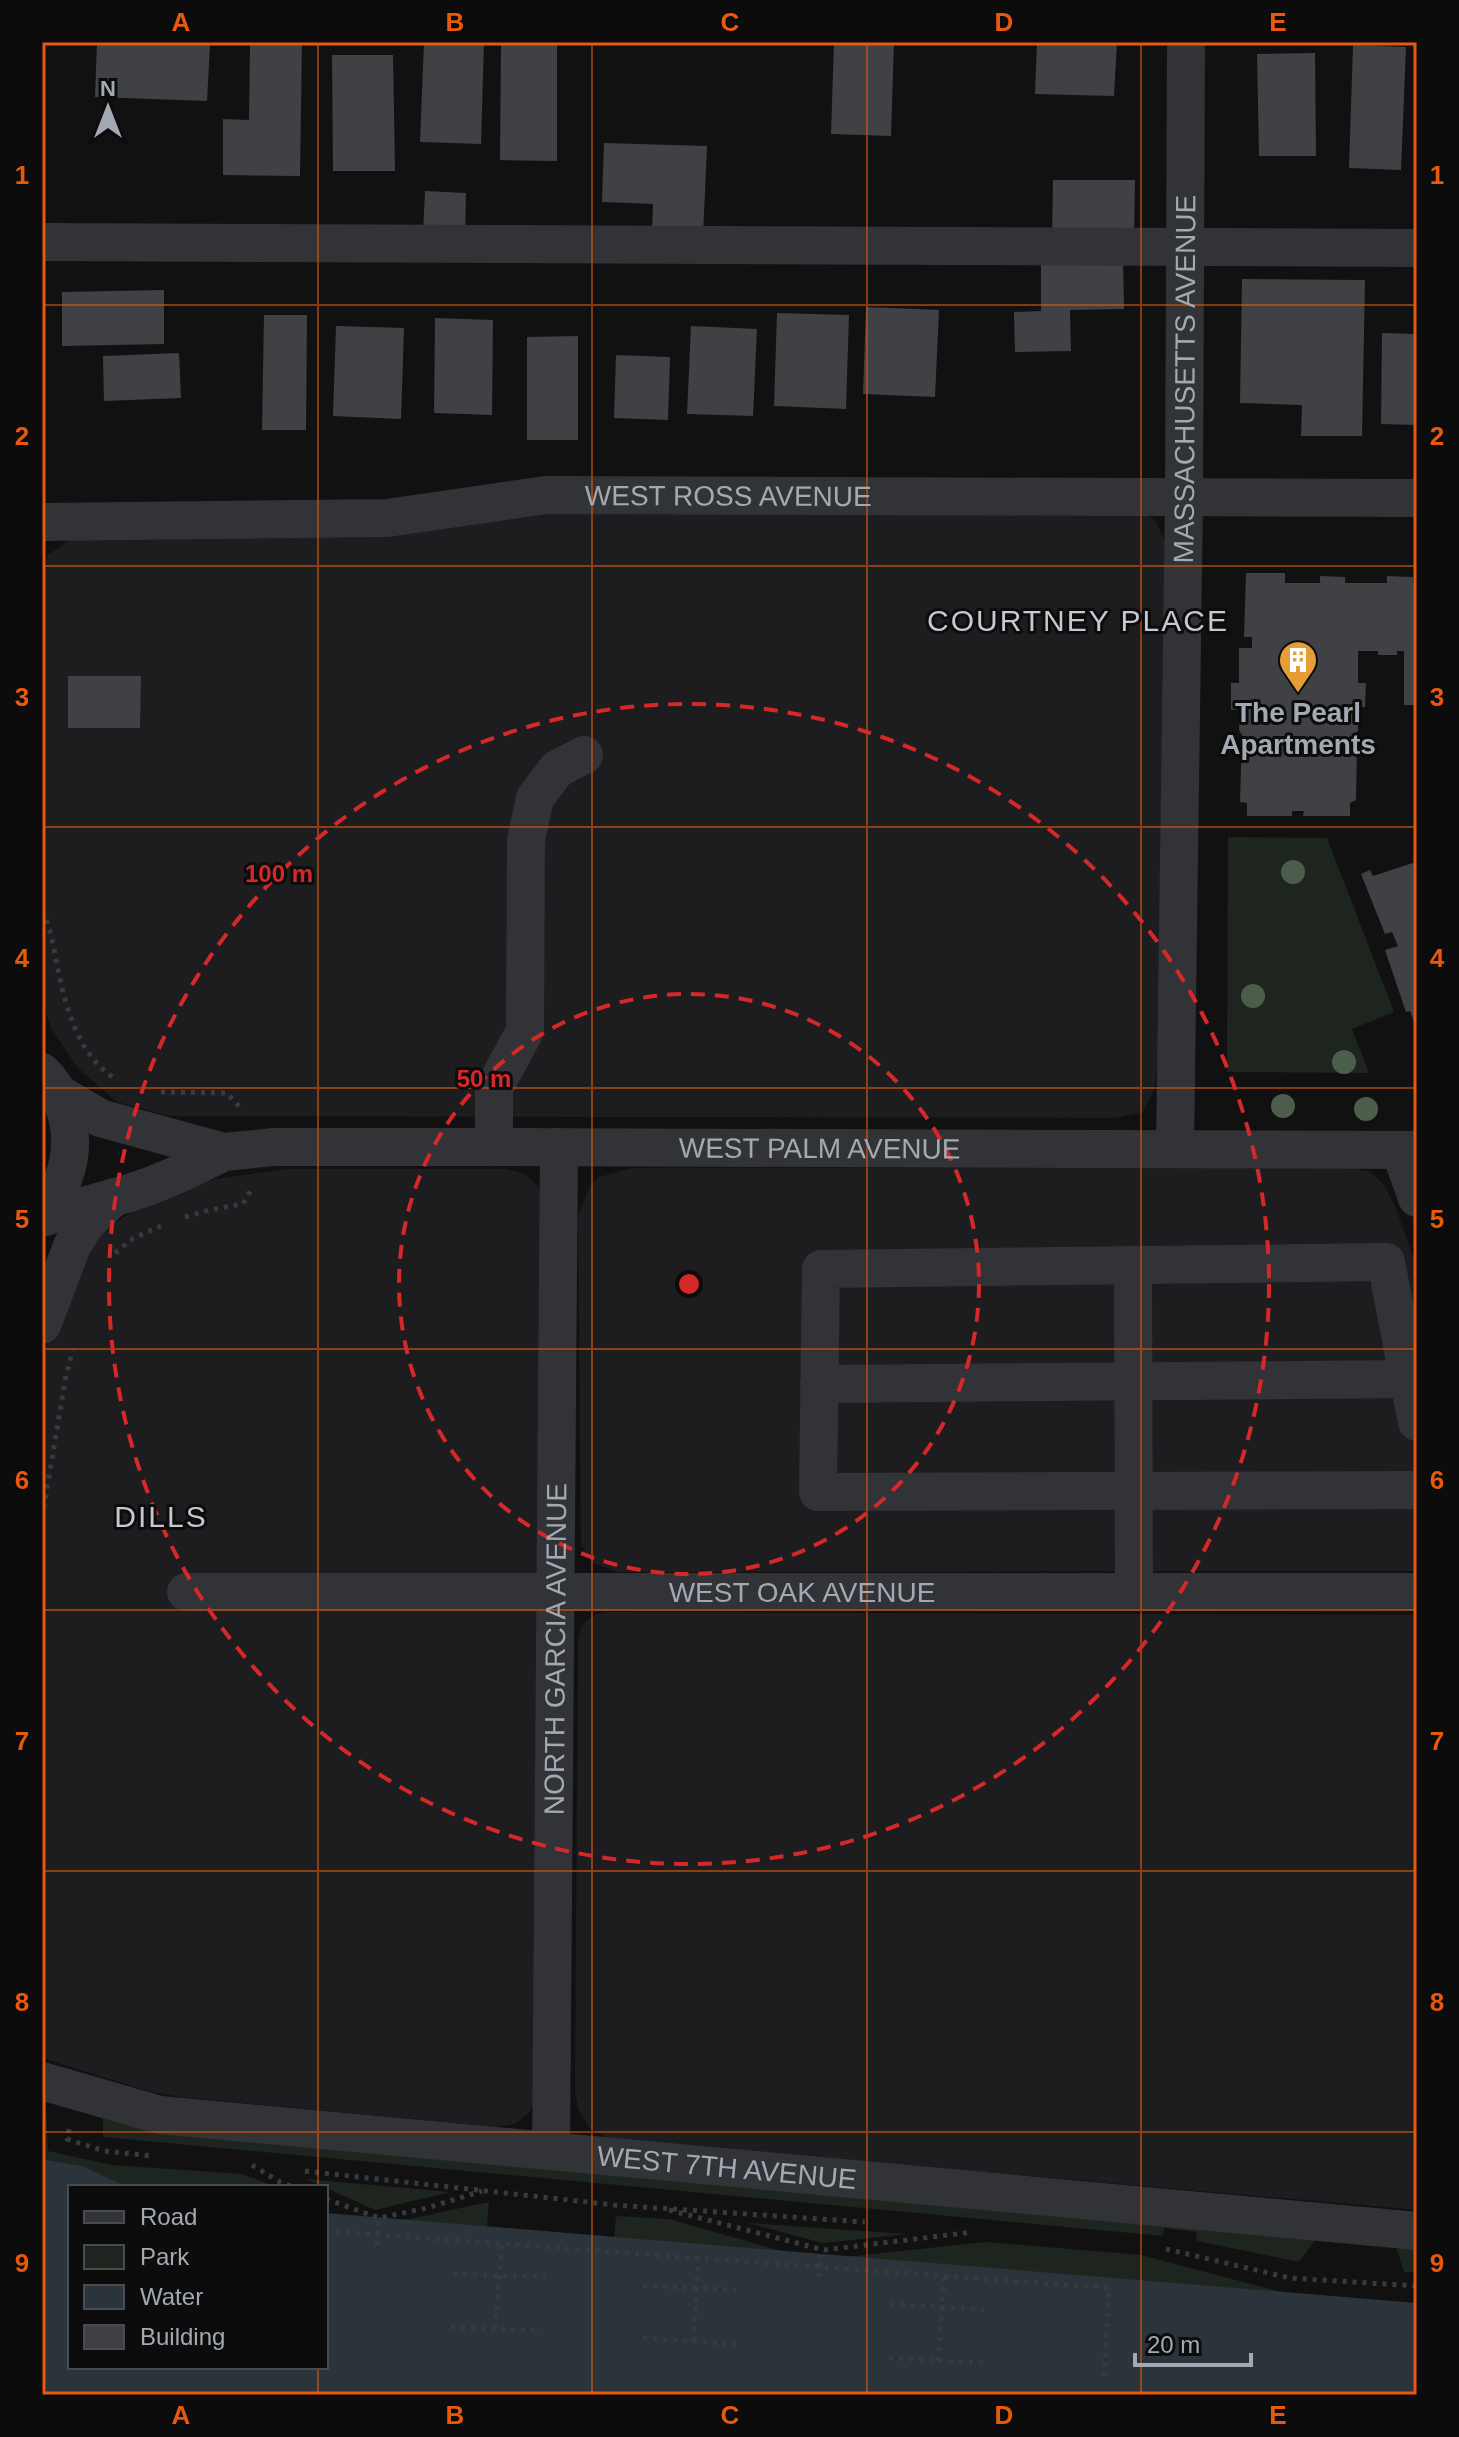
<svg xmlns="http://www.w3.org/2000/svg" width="1459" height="2437" viewBox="0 0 1459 2437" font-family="Arial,sans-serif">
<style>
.built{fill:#1d1d1f}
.green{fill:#1e251e}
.water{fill:#2b343a}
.building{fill:#404145}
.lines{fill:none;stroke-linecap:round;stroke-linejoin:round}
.path{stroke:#383a3e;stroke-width:5;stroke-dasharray:4 6;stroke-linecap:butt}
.minor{stroke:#323337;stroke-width:38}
.tree{fill:#4c5d4c}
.grid{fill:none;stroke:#e8590c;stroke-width:2;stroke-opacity:0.55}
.ring{fill:none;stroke:#d62828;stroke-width:4;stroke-dasharray:14 10}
.labels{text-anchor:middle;stroke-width:6;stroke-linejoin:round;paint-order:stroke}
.street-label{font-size:28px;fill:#a3a9b2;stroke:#0c0c0d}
.poi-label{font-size:28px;font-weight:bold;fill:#a3a9b2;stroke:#0c0c0d}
.neighbourhood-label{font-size:30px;letter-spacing:2px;fill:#c4c8cf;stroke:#0c0c0d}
.centre{fill:#d62828;stroke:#0c0c0d;stroke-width:4}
.ring-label{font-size:24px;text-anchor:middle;font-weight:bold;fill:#d62828;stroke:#0c0c0d;stroke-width:6;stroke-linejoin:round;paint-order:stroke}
.neatline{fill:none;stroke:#e8590c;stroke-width:3}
.grid-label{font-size:26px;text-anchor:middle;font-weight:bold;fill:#e8590c}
</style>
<rect width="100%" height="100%" fill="#111112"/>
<path class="built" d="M1133 506 1155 520 1166 544 1158 1063 1154 1090 1143 1112 1114 1118 170 1116 117 1102 77 1067 51 1028 42 1001V573L48 555 73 538 498 512Z
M1347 1167 1371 1172 1383 1184 1396 1208 1417 1269V1571L617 1572 591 1562 581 1544 578 1216 589 1188 599 1177 632 1168Z
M285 1169H506L524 1173 537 1185 544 1200 537 2092 530 2112 515 2124 495 2127 181 2097 151 2092 42 2058V1372L45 1352 69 1276 92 1236 154 1199 215 1179Z
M607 1612 1417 1615V2210L609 2139 589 2128 578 2109 575 2090 578 1639 582 1625 594 1615Z"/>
<path class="green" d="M1228 837 1327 838 1394 1012 1352 1029 1369 1073 1227 1072Z
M42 2099 46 2101 48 2151 112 2165 242 2174 277 2187H127L83 2166 42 2159Z
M103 2117 1316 2239 1299 2262 1197 2241 1196 2232 1164 2228 1163 2236 103 2137Z
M306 2179 450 2192 375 2210Z
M489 2202 487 2227 404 2220Z
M616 2216 669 2219 785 2252 614 2237Z
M748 2223 907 2234 823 2243Z
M985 2242 1141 2255 1285 2293 845 2257Z
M1396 2246 1417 2248V2272H1404Z"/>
<path class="water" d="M42 2159 83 2166 127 2187H70V2367H326V2213L1417 2303V2395H42Z"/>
<path class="building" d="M97 42 210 45 207 101 95 97Z
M250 42H302L300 176 223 175V119L249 120Z
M424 42H484L481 144 420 142Z
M834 42H894L891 136 831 134Z
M1037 42H1117L1114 96 1035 94Z
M501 44 557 45V161L500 160Z
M1353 45 1406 47 1401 170 1349 168Z
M1315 53 1316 156H1259L1257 54Z
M332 55H393L395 171H333Z
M604 143 707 146 703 236 652 234 653 204 602 202Z
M1053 180H1135L1134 238H1052Z
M425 191 466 193 465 236 423 234Z
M1123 258 1124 309 1070 310 1071 351 1015 352 1014 312 1041 311V259Z
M1242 279 1365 280 1362 436H1301L1302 405 1240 403Z
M164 290V344L62 346V292Z
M866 307 939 310 935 397 863 394Z
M777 313 849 315 846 409 774 406Z
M264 315H307L306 430H262Z
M435 318 493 320 492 415 434 413Z
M336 326 404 328 401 419 333 416Z
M691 326 757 329 753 416 687 414Z
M1382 333 1417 334V425L1381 424Z
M578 336V440H527V337Z
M179 353 181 398 104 401 103 356Z
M616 355 670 357 668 420 614 418Z
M1246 573H1285V583H1320V576L1345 577V583H1387V576L1413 577V583H1417V705H1404V651H1397V655H1378V651H1358V683H1366L1365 707H1361L1358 711V731L1353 734V745L1357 747 1356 800 1350 803V816H1303L1304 811H1292V816H1247V803L1240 802 1242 735 1239 730 1240 709 1231 710V683H1239V648H1252V637H1244Z
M68 676H141L140 728H68Z
M1416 862 1417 866V1030L1410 1011 1406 1012 1385 950 1398 946 1392 932 1385 934 1361 874 1370 870 1373 876Z"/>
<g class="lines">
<path class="path" d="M42 911C51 927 53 946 57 964 65 1006 77 1053 114 1078
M161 1092 227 1093 243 1111
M185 1217 209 1210 243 1204 252 1188
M115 1253 132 1239 161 1226
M42 1518 66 1375 73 1350
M69 2129 67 2139 104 2151 152 2156
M252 2165 280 2182 293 2187
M305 2171 614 2205 865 2222
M326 2199 379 2218 427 2208 482 2191
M669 2210 824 2250 973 2232
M326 2231 1109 2288 1104 2380
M377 2245 379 2218
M1166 2249 1290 2278 1417 2286
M453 2274 546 2277
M819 2277 820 2255
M643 2286 742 2290
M891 2304 989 2310
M451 2327 542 2331
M495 2329 502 2244
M643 2338 738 2345
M694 2341 698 2259
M889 2358 984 2363
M938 2361 944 2277"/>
<g class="minor">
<path d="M42 242 1417 248"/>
<path id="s1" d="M42 522 387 518 546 495 1417 498"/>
<path d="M42 1072C79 1109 80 1174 42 1211"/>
<path id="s2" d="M59 1094 100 1118 224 1152 274 1147H494L1417 1150"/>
<path d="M494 1147V1088L525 1031 526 840 535 798 557 769 584 755"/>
<path id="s3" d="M1175 1149 1184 497 1186 42"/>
<path d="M1400 1150 1417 1198"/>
<path d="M42 1218C74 1207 107 1201 138 1190 168 1180 196 1166 224 1152"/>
<path d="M1133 1265 1134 1592"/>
<path d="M42 1325 72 1246 87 1222 114 1197"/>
<path d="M819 1384 1409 1379"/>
<path d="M1417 1422 1386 1262 821 1269 818 1492 1417 1490"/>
<path id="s4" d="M186 1592H1417"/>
<path id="s5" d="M42 2081 160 2115 1417 2231"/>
<path id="s6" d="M551 2151 559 1147"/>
</g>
</g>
<g class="tree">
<circle cx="1293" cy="872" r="12"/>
<circle cx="1253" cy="996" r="12"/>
<circle cx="1344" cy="1062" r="12"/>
<circle cx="1283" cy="1106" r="12"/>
<circle cx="1366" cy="1109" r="12"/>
</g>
<path class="grid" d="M318 42V2187M592 42V2395M867 42V2395M1141 42V2395M42 305H1417M42 566H1417M42 827H1417M42 1088H1417M42 1349H1417M42 1610H1417M42 1871H1417M42 2132H1417M318 2367V2395"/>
<g class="ring">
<circle cx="689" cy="1284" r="290"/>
<circle cx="689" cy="1284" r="580"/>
</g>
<defs>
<g id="building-pin" transform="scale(2)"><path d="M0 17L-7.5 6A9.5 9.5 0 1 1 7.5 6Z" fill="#e59d36" stroke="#0c0c0d"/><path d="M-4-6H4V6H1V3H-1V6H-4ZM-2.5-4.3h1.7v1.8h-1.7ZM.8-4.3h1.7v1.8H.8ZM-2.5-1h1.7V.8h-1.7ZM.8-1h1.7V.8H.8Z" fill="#fff"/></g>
</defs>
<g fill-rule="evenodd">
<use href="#building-pin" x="1298" y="660"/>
</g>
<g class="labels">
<g class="street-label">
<text dy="10" stroke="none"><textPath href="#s3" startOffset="770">MASSACHUSETTS AVENUE</textPath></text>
<text dy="10" stroke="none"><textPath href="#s1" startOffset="688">WEST ROSS AVENUE</textPath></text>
<text dy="10" stroke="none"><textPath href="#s2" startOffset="772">WEST PALM AVENUE</textPath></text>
<text dy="10" stroke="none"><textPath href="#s4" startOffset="616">WEST OAK AVENUE</textPath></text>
<text dy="10" stroke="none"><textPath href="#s6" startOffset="502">NORTH GARCIA AVENUE</textPath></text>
<text dy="10" stroke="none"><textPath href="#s5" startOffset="692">WEST 7TH AVENUE</textPath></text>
</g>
<g class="poi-label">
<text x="1298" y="722">The Pearl<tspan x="1298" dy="32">Apartments</tspan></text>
</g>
<g class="neighbourhood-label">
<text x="1078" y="631">COURTNEY PLACE</text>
<text x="161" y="1527">DILLS</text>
</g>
</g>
<circle cx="689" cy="1284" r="12" class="centre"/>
<g class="ring-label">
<text x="279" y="882">100 m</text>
<text x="484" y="1087">50 m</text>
</g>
<rect width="1459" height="2437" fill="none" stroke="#0c0c0d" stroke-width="88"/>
<rect x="68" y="2185" width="260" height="184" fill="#0c0c0d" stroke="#484b4f" stroke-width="2"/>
<rect x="84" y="2211" width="40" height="12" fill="#323337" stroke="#484b4f" stroke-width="2"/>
<text x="140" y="2225" font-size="24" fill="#a3a9b2">Road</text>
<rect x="84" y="2245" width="40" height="24" fill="#1e251e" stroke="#484b4f" stroke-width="2"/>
<text x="140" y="2265" font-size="24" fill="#a3a9b2">Park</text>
<rect x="84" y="2285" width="40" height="24" fill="#2b343a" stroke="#484b4f" stroke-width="2"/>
<text x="140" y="2305" font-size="24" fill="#a3a9b2">Water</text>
<rect x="84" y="2325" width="40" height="24" fill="#404145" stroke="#484b4f" stroke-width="2"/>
<text x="140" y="2345" font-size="24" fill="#a3a9b2">Building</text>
<g transform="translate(108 108)" stroke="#0c0c0d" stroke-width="6" paint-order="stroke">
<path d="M0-6L14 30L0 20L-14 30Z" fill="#a3a9b2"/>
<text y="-12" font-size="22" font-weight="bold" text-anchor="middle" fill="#a3a9b2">N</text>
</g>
<path d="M1135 2353v12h116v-12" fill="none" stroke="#a3a9b2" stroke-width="4"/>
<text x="1147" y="2353" font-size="24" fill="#a3a9b2" stroke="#0c0c0d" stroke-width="6" paint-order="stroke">20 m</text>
<rect x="44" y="44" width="1371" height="2349" class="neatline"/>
<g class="grid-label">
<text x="181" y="31">A</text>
<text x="455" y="31">B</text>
<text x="730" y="31">C</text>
<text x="1004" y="31">D</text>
<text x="1278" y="31">E</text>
<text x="22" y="184">1</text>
<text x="1437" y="184">1</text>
<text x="22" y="445">2</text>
<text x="1437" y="445">2</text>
<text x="22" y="706">3</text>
<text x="1437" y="706">3</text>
<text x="22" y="967">4</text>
<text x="1437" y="967">4</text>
<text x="22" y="1228">5</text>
<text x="1437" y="1228">5</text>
<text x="22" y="1489">6</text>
<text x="1437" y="1489">6</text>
<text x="22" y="1750">7</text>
<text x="1437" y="1750">7</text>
<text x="22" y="2011">8</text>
<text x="1437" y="2011">8</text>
<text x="22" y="2272">9</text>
<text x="1437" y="2272">9</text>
<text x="181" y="2424">A</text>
<text x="455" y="2424">B</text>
<text x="730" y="2424">C</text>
<text x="1004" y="2424">D</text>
<text x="1278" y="2424">E</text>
</g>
</svg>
